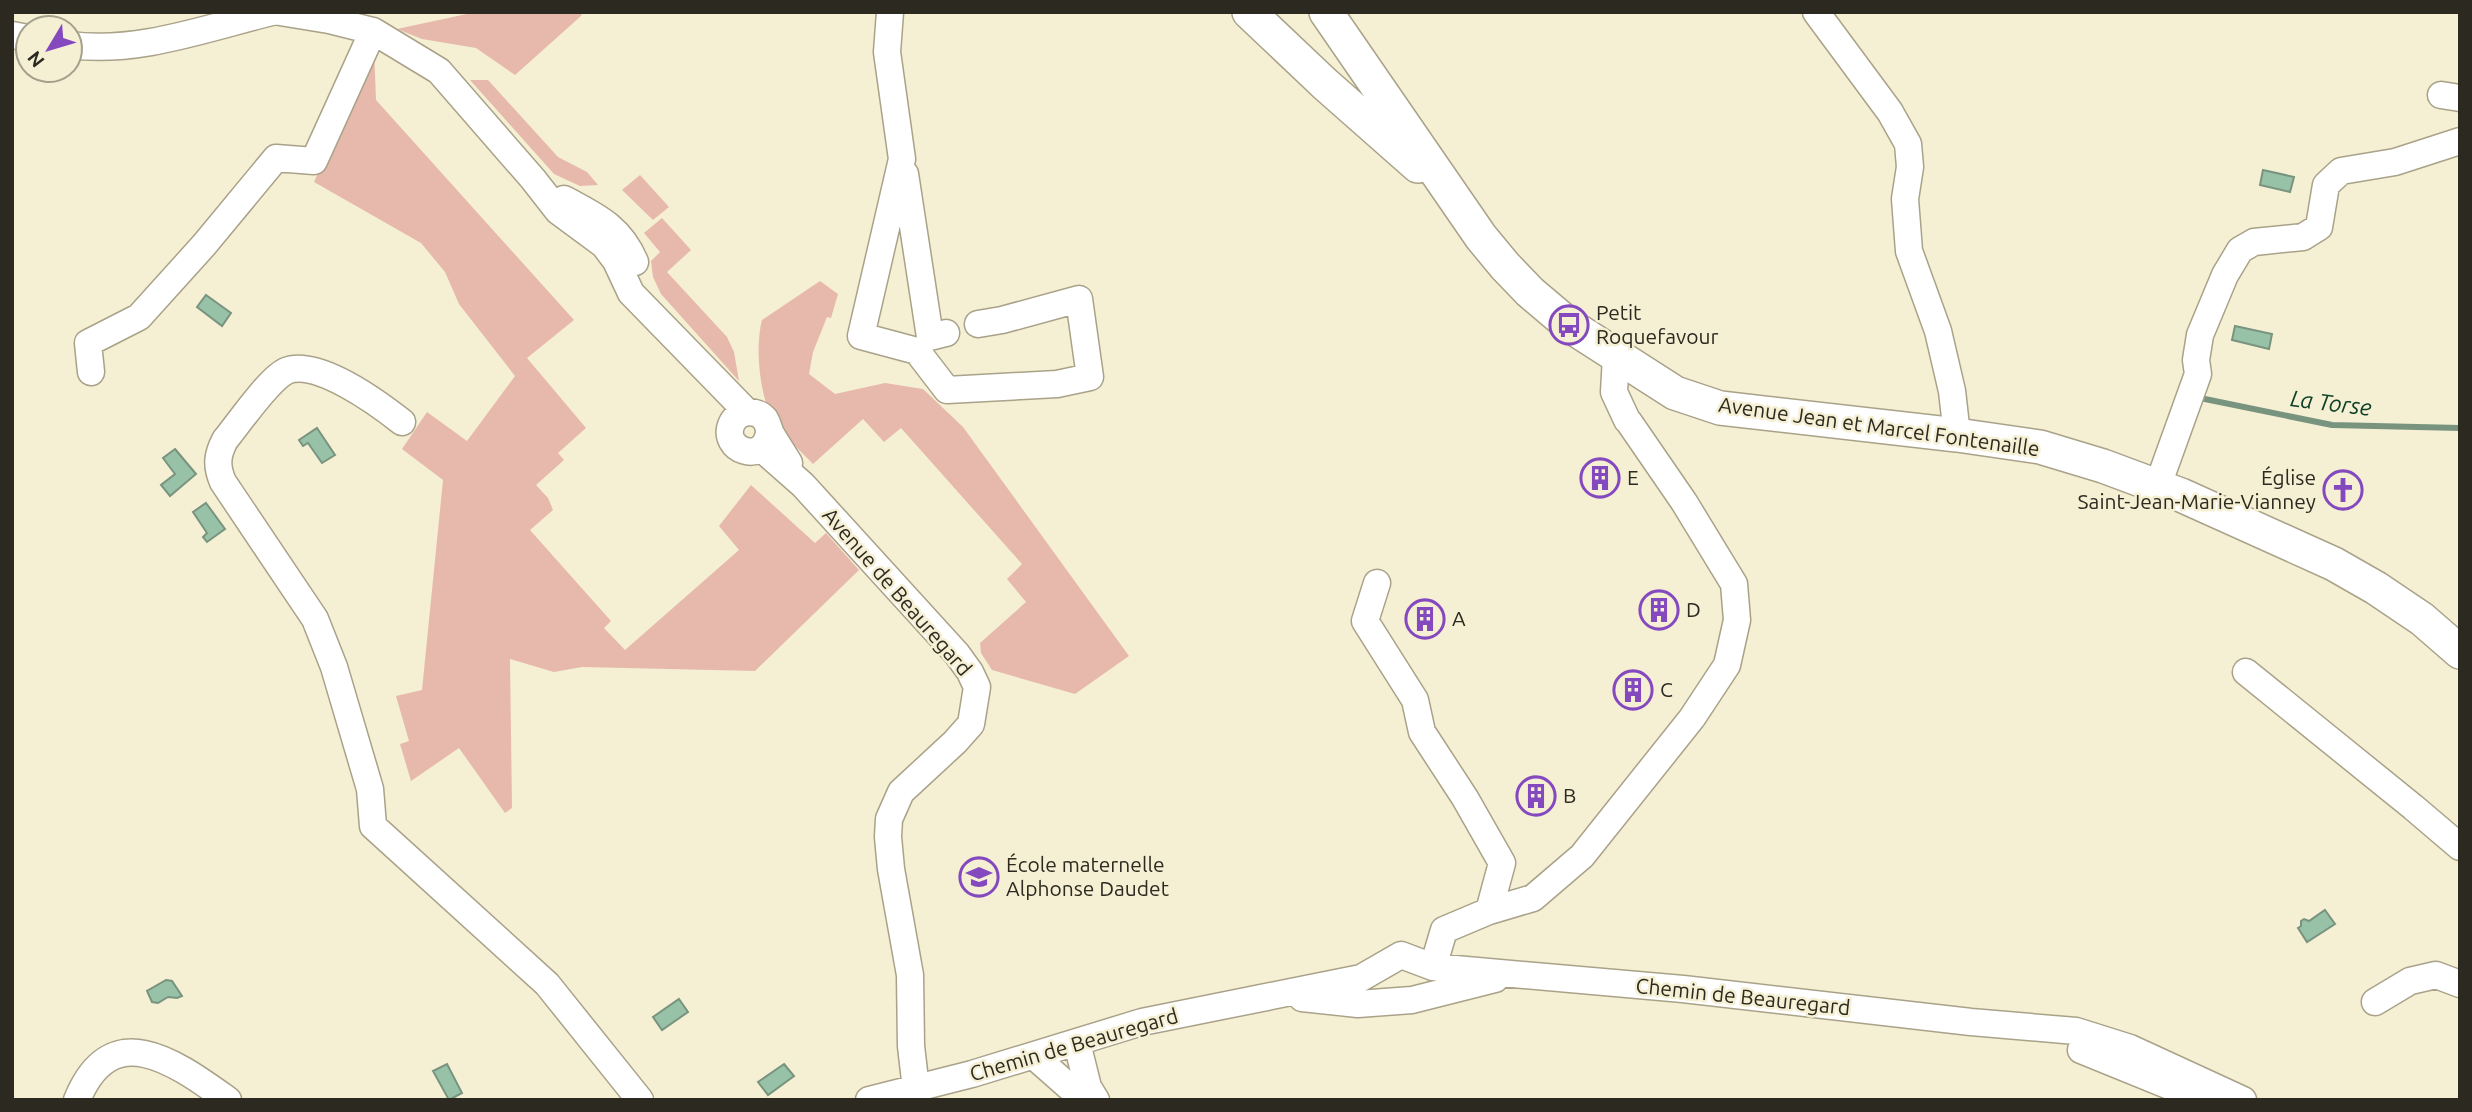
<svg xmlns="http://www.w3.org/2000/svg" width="2472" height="1112" viewBox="0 0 2472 1112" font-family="Ubuntu,sans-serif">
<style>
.green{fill:#e7b9ad}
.water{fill:#98c2a7;stroke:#78947e;stroke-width:2}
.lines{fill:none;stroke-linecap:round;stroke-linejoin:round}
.stream{stroke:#78947e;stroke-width:6}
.minor-casing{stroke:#a9a289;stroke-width:29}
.major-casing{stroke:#a9a289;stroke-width:36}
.minor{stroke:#fff;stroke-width:26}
.major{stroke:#fff;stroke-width:33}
.labels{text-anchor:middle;stroke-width:5;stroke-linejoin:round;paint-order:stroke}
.poi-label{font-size:21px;fill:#2c2a20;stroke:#f5efd4;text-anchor:start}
.street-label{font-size:21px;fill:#2c2a20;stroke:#f5efd4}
.water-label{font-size:23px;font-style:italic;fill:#0e4127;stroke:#f5efd4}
</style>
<rect width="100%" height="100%" fill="#f5efd4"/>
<path class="green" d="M476 12H582L581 16 515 75 476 48 422 39 397 29Z
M374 48 376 100 574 320 527 358 586 428 558 453 564 460 536 485 548 498 553 510 530 530 611 621 604 628 625 650 739 550 719 526 751 485 815 543 826 533 859 570 755 671 582 667 554 672 510 659 512 808 505 813 459 748 411 781 400 744 409 741 396 696 422 690 443 480 402 449 427 412 467 441 515 376 459 304 445 272 421 243 314 182Z
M470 80H488L558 157 587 172 598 185 580 186 554 174Z
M640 175 669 207 653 220 622 190Z
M662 218 691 250 667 272 727 337 734 352 739 381 661 294 653 277 651 261 660 252 644 233Z
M820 281 838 294 831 318 827 317 813 352 809 374 835 394 885 383 923 389 963 427 1129 656 1075 694 992 670 981 653 980 643 1026 602 1007 579 1022 564 901 428 884 442 863 419 813 464C800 450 781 434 772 418 759 392 755 347 762 320Z"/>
<path class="water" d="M2263 170 2294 177 2290 192 2260 185Z
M206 295 231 313 222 326 197 307Z
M2235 326 2272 334 2269 349 2232 340Z
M317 428 335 455 322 463 308 443 303 446 299 440Z
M175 449 196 474 170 496 161 485 175 474 163 458Z
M206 503 225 529 207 542 203 537 207 533 193 512Z
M2325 910 2335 924 2307 942 2298 928 2301 926V921L2304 919 2309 921Z
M166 980 172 981 182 996 177 998 168 997 158 1003 152 1002 147 991Z
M679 999 688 1012 662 1030 653 1017Z
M447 1064 462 1093 449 1100 433 1071Z
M784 1064 794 1076 768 1095 758 1082Z"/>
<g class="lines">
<path class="stream" d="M2200 398 2332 425 2460 428"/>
<g class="minor-casing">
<path id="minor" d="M280 12 329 20 373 31 439 71 533 179 558 211 604 245 616 261 631 293 747 412
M890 12 887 52 902 159 861 336 917 351 947 390 1057 384 1090 377 1079 299 1002 320 978 324
M1816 12 1890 112 1908 144 1910 167 1905 199 1909 251 1938 331 1952 391 1957 435
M12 35 28 38
M70 45C138 54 206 28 272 12
M2441 95 2460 98
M905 174 930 337 946 333
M564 199C595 216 620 226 635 262
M1616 357 1614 392 1627 420
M91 372 88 343 139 317 204 245 276 158 314 161 373 31
M402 422C379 404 317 358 286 371 268 380 239 423 225 440 217 455 216 466 223 482L315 619 334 667 370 789 373 826 547 984 640 1100
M769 431C766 467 719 450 732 423 738 410 756 409 765 419 768 424 769 429 771 434 777 444 783 453 789 463
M761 448 803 485 957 654 970 672 977 687 971 724 955 742 901 792 889 819 888 837 891 869 910 975 911 1046 916 1089
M2158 485 2198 374 2196 360 2200 335 2225 275 2240 250 2254 242 2303 237 2319 227 2326 185 2341 171 2395 162 2460 141
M1377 583 1365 621 1415 700 1422 732 1465 798 1502 863 1489 911
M2246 672 2413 807 2460 847
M1433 967 1444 930 1489 911 1533 898 1582 856 1692 718 1727 665 1737 620 1734 584 1684 502 1629 422
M1302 998 1358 1004 1412 1000 1495 979
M2375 1002 2410 981 2436 975 2460 984
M1077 1043 1088 1087 1096 1100
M2081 1050 2204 1100
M1034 1056 1084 1100
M77 1100C112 1015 176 1063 228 1100
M869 1100 972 1074 1142 1022 1361 978 1401 955 1433 967 1683 989 1971 1022 2076 1031 2130 1048 2243 1100"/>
</g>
<g class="major-casing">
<path id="major" d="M1249 12 1325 84 1418 166
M1326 12 1481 237 1505 266 1530 292 1569 325 1675 393 1720 408 1957 435 2040 447 2103 466 2181 495 2334 564 2376 588 2422 619 2460 652"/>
</g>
<use href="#minor" class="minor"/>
<use href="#major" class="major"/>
</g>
<defs>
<g id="bus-ring" transform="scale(2.0125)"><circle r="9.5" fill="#f5efd4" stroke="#8549bf" stroke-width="1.5"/><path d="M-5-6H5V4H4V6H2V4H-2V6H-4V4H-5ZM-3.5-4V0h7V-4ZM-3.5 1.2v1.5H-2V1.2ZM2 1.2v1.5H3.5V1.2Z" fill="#8549bf"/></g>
<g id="building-ring" transform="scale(2.0125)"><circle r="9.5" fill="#f5efd4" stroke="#8549bf" stroke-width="1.5"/><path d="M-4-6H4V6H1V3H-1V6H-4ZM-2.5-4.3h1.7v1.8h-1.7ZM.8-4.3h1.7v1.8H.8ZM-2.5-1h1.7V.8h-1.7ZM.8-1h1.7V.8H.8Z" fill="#8549bf"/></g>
<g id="church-ring" transform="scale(2.0125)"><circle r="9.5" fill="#f5efd4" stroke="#8549bf" stroke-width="1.5"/><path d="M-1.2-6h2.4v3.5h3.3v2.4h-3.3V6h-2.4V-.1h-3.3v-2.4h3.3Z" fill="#8549bf"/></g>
<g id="school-ring" transform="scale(2.0125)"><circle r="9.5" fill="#f5efd4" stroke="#8549bf" stroke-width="1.5"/><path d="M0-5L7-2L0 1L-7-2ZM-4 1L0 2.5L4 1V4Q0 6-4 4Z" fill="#8549bf"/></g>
</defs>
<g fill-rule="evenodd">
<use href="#bus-ring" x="1569" y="325"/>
<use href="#building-ring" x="1600" y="478"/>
<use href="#church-ring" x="2343" y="490"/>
<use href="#building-ring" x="1659" y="610"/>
<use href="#building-ring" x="1425" y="619"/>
<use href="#building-ring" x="1633" y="690"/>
<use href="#building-ring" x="1536" y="796"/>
<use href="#school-ring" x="979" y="877"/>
</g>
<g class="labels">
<g class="poi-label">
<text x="1596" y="320">Petit<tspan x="1596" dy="24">Roquefavour</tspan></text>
<text x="1627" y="485">E</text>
<text x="2316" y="485" text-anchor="end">Église<tspan x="2316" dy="24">Saint-Jean-Marie-Vianney</tspan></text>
<text x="1686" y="617">D</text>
<text x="1452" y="626">A</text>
<text x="1660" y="697">C</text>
<text x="1563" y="803">B</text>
<text x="1006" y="872">École maternelle<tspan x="1006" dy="24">Alphonse Daudet</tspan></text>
</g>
<g class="street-label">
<text transform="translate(1879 427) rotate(8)" y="7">Avenue Jean et Marcel Fontenaille</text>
<text transform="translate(897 592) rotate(49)" y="7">Avenue de Beauregard</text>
<text transform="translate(1743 997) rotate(6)" y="7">Chemin de Beauregard</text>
<text transform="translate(1074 1045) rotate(-16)" y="7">Chemin de Beauregard</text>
</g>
<g class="water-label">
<text transform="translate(2331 403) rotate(7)" y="8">La Torse</text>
</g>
</g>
<rect width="2472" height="1112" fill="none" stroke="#2c2a20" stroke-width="28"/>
<g transform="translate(49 49) rotate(232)"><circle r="33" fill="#f5efd4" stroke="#a5a08c" stroke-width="2"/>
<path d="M0-5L12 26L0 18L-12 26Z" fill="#8549bf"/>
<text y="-10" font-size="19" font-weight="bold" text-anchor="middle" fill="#2c2a20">N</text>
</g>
</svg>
